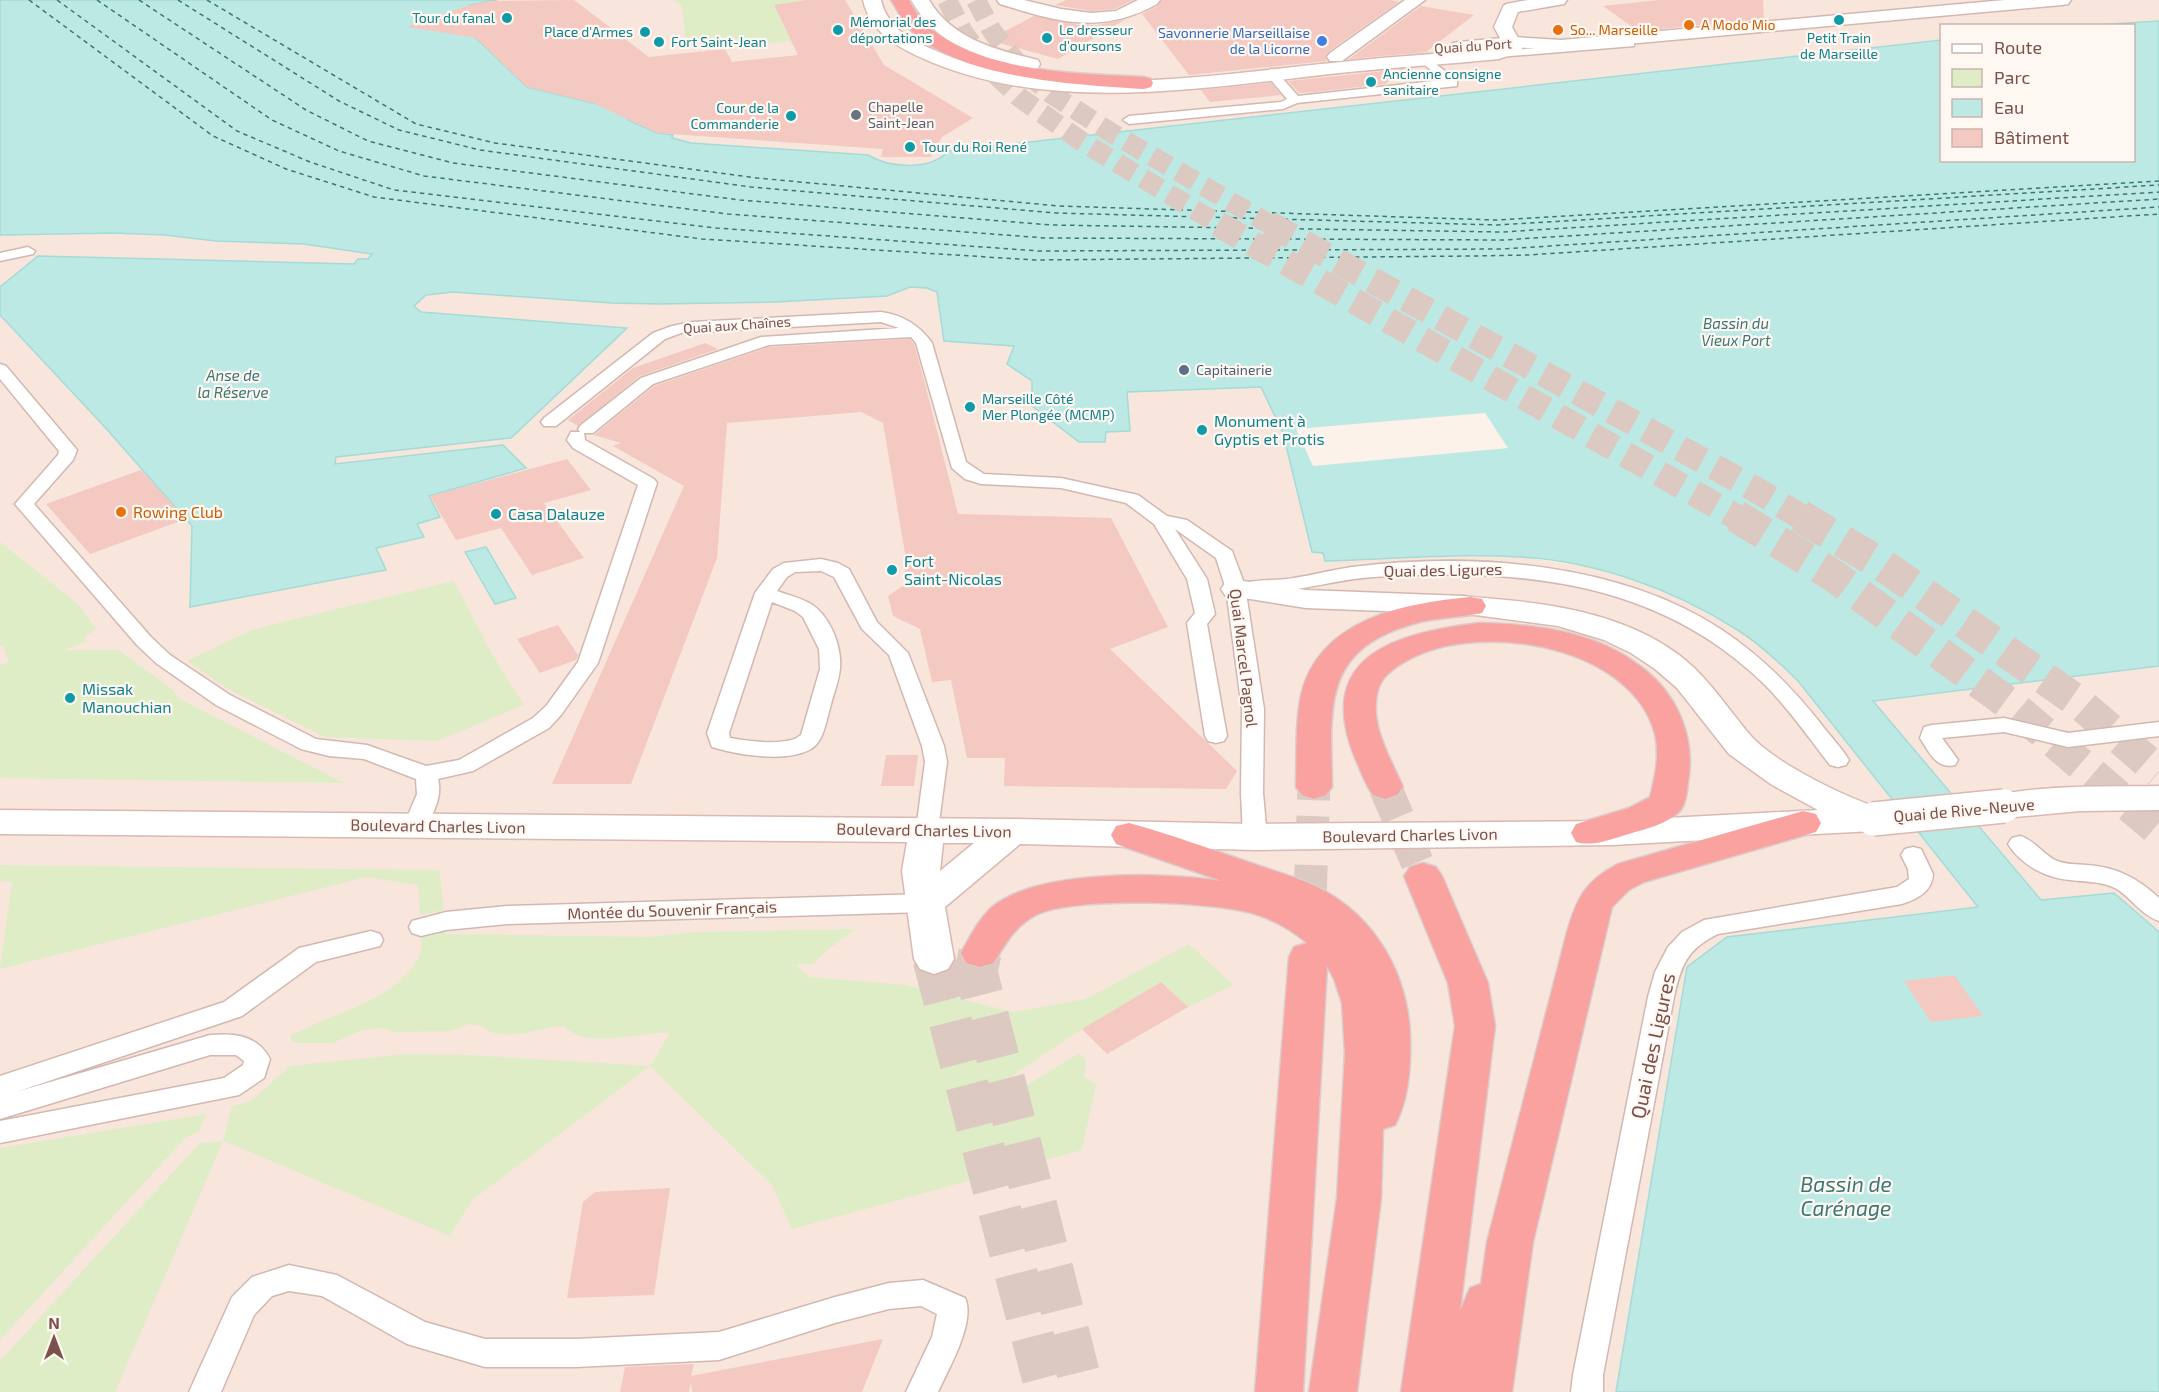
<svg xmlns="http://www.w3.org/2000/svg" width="2159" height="1392" viewBox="0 0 2159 1392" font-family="'Exo 2',sans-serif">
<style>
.residential{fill:#f8e5db}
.green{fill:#dfedc7}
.water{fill:#bde9e5;stroke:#a3dbd7;stroke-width:1.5}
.pier{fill:#fdf2ea}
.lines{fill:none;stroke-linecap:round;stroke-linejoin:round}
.ferry{stroke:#3a7874;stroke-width:1.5;stroke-dasharray:4.5 4;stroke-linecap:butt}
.building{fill:#f4c9c1}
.secondary-tunnel{stroke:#dccac2;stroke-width:43;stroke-dasharray:43 22;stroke-linecap:butt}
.highway-tunnel-far3{stroke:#dccac2;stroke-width:20;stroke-dasharray:20 10;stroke-linecap:butt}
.highway-tunnel-far2{stroke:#dccac2;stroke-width:26;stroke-dasharray:26 13;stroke-linecap:butt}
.highway-tunnel-far1{stroke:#dccac2;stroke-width:33;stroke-dasharray:33 16;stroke-linecap:butt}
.highway-tunnel{stroke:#dccac2;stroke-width:43;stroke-dasharray:43 22;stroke-linecap:butt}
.lane-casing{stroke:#d3b8b1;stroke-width:3}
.street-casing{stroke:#d3b8b1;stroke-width:3}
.secondary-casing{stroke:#d9b9b1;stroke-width:3}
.highway-casing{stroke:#dacecd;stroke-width:3}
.lane{fill:#fff;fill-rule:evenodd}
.street{fill:#fff;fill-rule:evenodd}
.secondary{fill:#fff;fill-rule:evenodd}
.highway{fill:#f9a2a0;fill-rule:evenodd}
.secondary-bridge-casing{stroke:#d9b9b1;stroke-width:36;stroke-linecap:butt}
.secondary-bridge{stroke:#fff;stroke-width:33}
.culture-dot{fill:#0f9aa8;stroke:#fff7f2;stroke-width:2}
.food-dot{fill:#e8710a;stroke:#fff7f2;stroke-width:2}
.shop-dot{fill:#3f7fe0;stroke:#fff7f2;stroke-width:2}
.worship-dot{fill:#6b7280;stroke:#fff7f2;stroke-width:2}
.service-dot{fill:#5c6f8a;stroke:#fff7f2;stroke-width:2}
.labels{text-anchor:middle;stroke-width:4.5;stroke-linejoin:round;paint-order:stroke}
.far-culture-label{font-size:14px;fill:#0d838f;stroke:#fff7f2;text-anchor:start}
.far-food-label{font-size:14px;fill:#c56008;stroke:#fff7f2;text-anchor:start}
.far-shop-label{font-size:14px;fill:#366cbe;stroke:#fff7f2;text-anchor:end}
.far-street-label{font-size:14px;fill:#7a514b;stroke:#fff7f2}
.far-worship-label{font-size:14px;fill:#5b616d;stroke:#fff7f2;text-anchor:start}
.far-service-label{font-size:14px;fill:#4e5e75;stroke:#fff7f2;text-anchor:start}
.far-water-label{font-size:15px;font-style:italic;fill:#3a7874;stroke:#fff7f2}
.culture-label{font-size:16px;fill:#0d838f;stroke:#fff7f2;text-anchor:start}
.food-label{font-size:16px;fill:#c56008;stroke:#fff7f2;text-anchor:start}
.street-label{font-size:16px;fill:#7a514b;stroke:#fff7f2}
.near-street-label{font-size:20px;fill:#7a514b;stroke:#fff7f2}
.near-water-label{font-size:21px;font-style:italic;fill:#3a7874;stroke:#fff7f2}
</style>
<rect width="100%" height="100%" fill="#fdf2ea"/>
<path class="residential" d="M497 0H2159V21L2096 26H1942L1941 40 948 151 941 159 933 163 903 165 874 159 868 155 691 143 671 138 673 135 657 133 628 119 527 87 469 5Z
M113 233 304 244 372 254 368 259H358L354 264 38 256 0 287V235Z
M910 287 927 288 937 292 944 341 1014 346 1032 381 1105 442V432L1127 392 1261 387 1283 433 1313 552 1434 557H1522L1583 566 1634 580 1687 603 1736 629 1770 653 1798 681 1979 907 1727 937 1687 967 1616 1392H0V315L103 425 192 526 191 607 386 570 375 548 423 537 417 524 428 496 526 468 503 445 334 464 336 457 511 438 627 329 421 312 414 306 425 295 453 292 612 303 775 302 887 296Z
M2159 666V932L2114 893 2041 900 1873 701Z"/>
<path class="green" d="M674 0H807L774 5 791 41 764 44 751 41 749 38 686 43 682 6Z
M0 542 77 603 96 628 84 638 86 642 63 650H119L173 690 180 699 344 783 0 778V665L9 662 3 646 0 645Z
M454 581 493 656 524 705 437 741 325 737 228 689 187 661 245 633 266 626Z
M0 865 439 870 444 910 420 915 418 885 366 877 0 969 12 882 0 881Z
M444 928 445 934 648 937 693 932 855 929 826 951 813 964H796L809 977 906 985 1013 1012 1086 999 1189 944 1233 985 1188 1007 1161 982 1082 1029 982 1096 990 1108 1079 1053 1087 1062 1084 1076 1096 1084 1082 1150 792 1229 772 1185 650 1066 472 1200 450 1236 223 1141 115 1392H0V1361L199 1144 223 1141 232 1106 251 1101 290 1066 405 1054 468 1055 650 1066 670 1033C642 1031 585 1051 565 1026 539 1026 503 1046 480 1025L469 1024 451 1031 390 1032 385 1028 362 1030 333 1043H293L290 1036C332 1013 394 1002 419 957 422 951 421 941 421 934Z
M206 1114 199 1132 186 1137 0 1340V1148Z"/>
<path class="water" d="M0 0H497L469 5 476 38 527 87 638 114 628 120 657 133 673 135 672 138 691 143 868 155C889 168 931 171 948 151L1941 40 1942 160H2134V26L2096 25 2159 21V666L1873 701 2041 900 2114 893 2159 932V1392H1616L1687 967 1727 937 1978 907 1798 681C1779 662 1759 643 1736 629 1672 589 1596 561 1521 557 1456 553 1390 559 1325 561L1323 553 1312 552 1283 433 1261 387 1127 392 1130 431 1106 432 1105 442H1079L1032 406V381L1007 364 1014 346 944 341 937 292 927 288 910 287 887 296 775 302 659 304 612 303 453 292 426 295 414 306 421 312 627 328 511 438 336 457 335 464 503 445 526 468 429 496 440 517 417 524 424 537 376 548 386 570 190 607 192 526 103 425 0 315V287L38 256 354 264 358 259H368L372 254 304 244 216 241 165 235 113 233 0 235Z
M486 547 516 598 495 604 465 552Z"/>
<path class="pier" d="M1485 413 1508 448 1313 466 1296 429Z"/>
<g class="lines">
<path class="ferry" d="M29 0 213 136 286 169 374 197 702 239 1035 260 1472 256 1528 255 2159 214
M57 0 237 131 310 162 394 190 716 228 1039 251 1503 249 2159 207
M97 0 272 120 339 151 424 176 728 214 1045 238 1503 240 2159 199
M139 0 306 110 368 141 453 163 740 200 1051 225 1502 232 2159 192
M178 0 339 101 399 130 480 150 751 187 1056 213 1498 225 2159 185
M207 0 416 124 495 143 757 178 1059 206 1496 220 2159 181"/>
</g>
<path class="building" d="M574 0 649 57 725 49 732 62 798 55 774 5 807 0H845L884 65 973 118 942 137 931 157H881L883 149 657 133 593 103 527 87 476 38 407 27 469 5 491 1Z
M1066 0H1133L1115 9 1091 11 1055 5Z
M1162 0H1390L1399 2 1329 51 1325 57 1327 61 1189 75 1142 14 1158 6Z
M1660 0H1763L1764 19 1638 31 1603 6Z
M1421 6 1474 15 1426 52 1349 59Z
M1034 16 1079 25H1098L1126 19 1058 59 988 40Z
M1404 69 1385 84 1316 92 1299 93 1288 81Z
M1271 83 1281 95 1210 102 1201 90Z
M910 339 914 344 925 384 958 514 1111 518 1168 627 1110 649 1237 771 1226 789 1004 786 1005 758H967L951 680 932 682 920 629 893 616 888 596 907 583 903 560 906 559 883 423 861 412 727 423 717 558 631 784H552L684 486 613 446 621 443 594 435 654 386 769 347Z
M705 343 718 349 640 376 578 426 568 420 633 368Z
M567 459 591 490 544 503 584 558 532 575 501 528 456 540 430 496Z
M141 470 186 519 90 554 46 504Z
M558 625 578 655 576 660 540 673 517 639Z
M886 755H918L914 786H881Z
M1954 975 1983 1016 1931 1022 1904 981Z
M1161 982 1188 1007 1107 1054 1082 1029Z
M670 1188 654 1295 567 1298 583 1202 595 1192Z
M883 1339 862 1392H692L691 1382 689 1392H620L625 1367 694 1364 691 1376Z"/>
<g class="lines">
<path class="secondary-tunnel" d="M934 959 1047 1392"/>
<path class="highway-tunnel-far3" d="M947 0 963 32 991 70 1019 97 1081 141 1220 225
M976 0 992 31 1022 69 1050 93 1110 132 1271 225"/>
<path class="highway-tunnel-far2" d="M1218 224 1738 518
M1269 224 1753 488 1803 518"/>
<path class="highway-tunnel-far1" d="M1736 516 1834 576 2016 709 2159 831
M1800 516 1884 566 2077 701 2159 772
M1385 787 1423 876
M1310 898 1314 787"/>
<path class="highway-tunnel" d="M1309 929 1310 896
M980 953 976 972 1083 1392"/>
<g class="lane-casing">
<path id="lane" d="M1630 41 1634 42V46L1499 57 1493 54 1499 51Z
M1425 56 1457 80V86L1297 103 1283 109 1129 124 1123 120 1129 116 1281 102 1287 99 1265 73 1271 69 1275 70 1298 96 1443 80 1421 62 1419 60Z
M28 247 35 251 33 254 0 261V253Z
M881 312C903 315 919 325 932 343L966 462 984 474 1061 478 1138 495 1167 516 1187 520 1232 551 1244 583C1260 579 1277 581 1294 578 1313 575 1332 570 1352 567 1471 552 1620 562 1722 630 1761 656 1792 687 1821 724 1830 736 1841 747 1849 760L1846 765 1838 767 1830 765C1808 737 1787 706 1761 681 1653 578 1513 568 1373 577 1330 580 1289 595 1246 593L1264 709 1263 793 1267 837 1263 843 1255 845 1247 843 1243 837 1241 793 1242 709 1226 589 1216 558 1175 529 1207 579 1215 614 1207 624 1227 736 1224 741 1216 743 1208 741 1205 736 1187 623 1195 613 1187 579 1154 524 1126 503 1061 488 981 484 965 479 952 468 916 343 911 337 769 345 653 384 593 433H584L585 440 654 479 657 483 598 663 561 715 549 728 473 771 438 779C443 797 432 817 422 833L414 835 406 833 403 827 417 794 416 779 364 759 329 756 301 749 216 705 156 663 137 645 15 504 58 455 59 451 0 379V364L6 366 77 450 73 460 34 504 151 637 170 655 230 695 316 739 367 745 426 766 459 760 533 718 547 705 578 662 638 485 573 448 567 440 571 432H580L578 429 581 425 641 378 761 337 899 328 881 322 681 333 665 339 556 426H544L541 422 544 418 653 333 672 326 692 322Z
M821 559 838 563 849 569 877 622 908 653 944 746 947 762 938 830 935 836 927 838 919 836 916 830 925 762 922 746 889 655 862 629 834 577 821 571 795 572 787 577 777 591C788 595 801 598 811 604 830 616 842 646 840 668 839 681 833 695 830 708 826 721 824 741 811 749 787 763 738 755 712 747L707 733 755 593 773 569 784 563ZM772 602 795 611 803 617 819 649 820 669 801 735C788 747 747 741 730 738L729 733Z
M2004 718 2068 733 2159 722V736L2068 747 2004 732 1942 738 1958 760 1955 765C1937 770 1929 752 1920 738L1924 727 1932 725Z
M2020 836C2034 840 2042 853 2055 860 2065 865 2077 864 2087 865 2116 867 2138 878 2159 898V921C2141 915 2131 897 2115 888 2101 881 2085 882 2070 880 2046 878 2021 865 2008 844L2012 838Z
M1913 847 1921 849 1933 874C1932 892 1917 899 1902 904L1718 934C1687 949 1681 965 1674 997L1603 1375V1392H1571L1573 1375 1648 997 1655 972 1668 947 1682 932 1704 920 1897 887 1909 879 1908 869 1901 855 1905 849Z
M925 894 933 897 937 903 933 909 925 912 507 924 446 930 421 936 412 933 409 927 412 921 446 912 507 906Z
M371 931 380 934 383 940 380 946 316 962 242 1016 16 1092 210 1035C235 1033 257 1035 270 1059L264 1078 239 1095 0 1143V1121L224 1078 243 1065 244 1061 236 1055H210L0 1119V1076L224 1002 299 948Z
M289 1265 337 1275 425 1322 485 1339H576L719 1332 835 1297 889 1283 923 1280 965 1298C976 1322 949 1368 938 1392H906L932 1337 937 1314 921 1306 889 1309 835 1323 719 1360 576 1367H485L407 1344 322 1296 289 1291 272 1296 254 1315 221 1392H189L232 1297 252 1277Z"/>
</g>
<g class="street-casing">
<path id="street" d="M997 0H1024L1061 9 1091 13 1116 11 1138 0H1160L1157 4C1101 35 1058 22 1000 4Z
M1405 0H1425L1342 61H1330L1327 57 1330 53Z
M1528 0H1567L1564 4 1558 5 1512 13 1506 12 1503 8 1506 4Z
M2005 0H2071L2068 4 2062 5 1561 50 1513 47 1459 52 1453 51 1450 47 1453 43 1459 42 1513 37 1561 40Z
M1236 580 1306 590 1464 596 1475 598 1479 605 1475 612 1464 614 1306 608 1225 595 1221 589 1225 583Z"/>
</g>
<g class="secondary-casing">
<path id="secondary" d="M863 0H881C887 27 910 40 934 50 1056 105 1221 73 1351 61 1399 56 1447 53 1495 49L1504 45 1494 27 1504 5H1516L1519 9 1512 27 1523 47 1520 51 1499 59C1449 64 1399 67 1349 72 1213 86 1051 117 922 58 895 46 870 31 863 0Z
M911 0H929C952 39 996 50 1038 60L1040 64 1038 68C1027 71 1016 66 1006 63 964 52 934 39 911 0Z
M1471 597C1541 602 1621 611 1679 655 1709 678 1727 708 1751 736 1776 764 1850 800 1886 810L1891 819 1886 828 1873 831 1612 845 1255 850 1020 844 945 907 954 959 948 969 934 974 920 969 914 959 902 871 907 842 0 834V810L1012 819 1255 824 1612 821 1818 810 1772 785 1729 754 1677 688 1655 669 1631 653 1604 640 1558 626 1460 613 1456 606 1460 599ZM943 843H974L940 871Z
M2159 786V810L2080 811 2004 818 1991 815 1986 806 1991 797C2041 784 2107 787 2159 786Z"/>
</g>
<g class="highway-casing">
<path id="highway" d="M891 0H909C913 7 918 17 924 23 981 73 1072 73 1144 77L1151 79 1153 83 1151 87 1144 89C1080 85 953 79 908 27 902 20 897 9 891 0Z
M1471 597 1482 599 1486 606 1482 613C1459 618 1436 617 1413 624 1321 650 1331 709 1332 787L1326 795 1314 799 1302 795 1296 787C1297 757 1295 725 1301 695 1319 619 1404 603 1471 597Z
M1479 623C1535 624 1595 631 1640 666 1677 693 1696 737 1688 782 1687 791 1686 805 1679 812 1667 824 1645 829 1629 834 1610 839 1595 847 1576 842L1571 833 1576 824 1629 808 1650 797C1655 777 1660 755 1655 734 1632 645 1479 620 1408 660 1397 666 1383 675 1379 687 1367 721 1390 757 1403 787L1397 795 1385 799 1373 795C1365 784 1361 771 1355 758 1313 655 1397 633 1479 623Z
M1803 811 1816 814 1821 823 1816 832 1644 882 1629 890 1612 907 1533 1242 1512 1392H1401L1455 1026 1448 983 1404 876 1410 867 1423 863 1436 867 1442 876 1488 983 1495 1026 1460 1311 1470 1288 1481 1284 1487 1242 1567 932C1577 898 1585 881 1618 864Z
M1129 823C1170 834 1210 849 1251 863 1273 871 1298 877 1319 888 1375 916 1408 974 1410 1036 1411 1065 1409 1099 1395 1125L1383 1129 1381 1198 1357 1392H1309L1337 1198 1345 1053 1342 1003 1334 979 1327 966 1303 1392H1255L1289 957 1294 947 1307 943C1292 930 1274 920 1255 914 1213 901 1073 896 1036 915 1015 926 1005 944 994 963L980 967 966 963 961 953C970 937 978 920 992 907 1038 869 1164 872 1222 881L1116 844 1111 835 1116 826Z"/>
</g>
<use href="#lane" class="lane"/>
<use href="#street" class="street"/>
<use href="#secondary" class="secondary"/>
<use href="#highway" class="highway"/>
<g class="secondary-bridge-casing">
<path id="secondary-bridge" d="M1873 819 2004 806"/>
</g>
<use href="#secondary-bridge" class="secondary-bridge"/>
</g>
<g class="culture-dot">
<circle cx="507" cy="18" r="6"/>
<circle cx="1839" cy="20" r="6"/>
<circle cx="838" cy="30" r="6"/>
<circle cx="645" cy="32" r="6"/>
<circle cx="1047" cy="38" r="6"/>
<circle cx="659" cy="42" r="6"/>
<circle cx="1371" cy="82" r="6"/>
<circle cx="791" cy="116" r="6"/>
<circle cx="910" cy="147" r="6"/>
<circle cx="970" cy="407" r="6"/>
<circle cx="1202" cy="430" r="6"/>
<circle cx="496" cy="514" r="6"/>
<circle cx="892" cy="570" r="6"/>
<circle cx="70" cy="698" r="6"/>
</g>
<g class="food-dot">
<circle cx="1689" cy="25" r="6"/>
<circle cx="1558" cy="30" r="6"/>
<circle cx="121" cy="512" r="6"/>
</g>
<circle class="shop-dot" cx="1322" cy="41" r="6"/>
<circle class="worship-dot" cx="856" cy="115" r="6"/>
<circle class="service-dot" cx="1184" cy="370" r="6"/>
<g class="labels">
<g class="far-culture-label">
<text x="495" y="23" text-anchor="end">Tour du fanal</text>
<text x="850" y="27">Mémorial des<tspan x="850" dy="16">déportations</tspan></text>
<text x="1059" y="35">Le dresseur<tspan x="1059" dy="16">d'oursons</tspan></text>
<text x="633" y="37" text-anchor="end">Place d'Armes</text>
<text x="1839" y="43" text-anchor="middle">Petit Train<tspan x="1839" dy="16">de Marseille</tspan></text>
<text x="671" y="47">Fort Saint-Jean</text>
<text x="1383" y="79">Ancienne consigne<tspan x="1383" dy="16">sanitaire</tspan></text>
<text x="779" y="113" text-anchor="end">Cour de la<tspan x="779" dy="16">Commanderie</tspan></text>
<text x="922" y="152">Tour du Roi René</text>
<text x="982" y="404">Marseille Côté<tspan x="982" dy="16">Mer Plongée (MCMP)</tspan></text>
</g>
<g class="far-food-label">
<text x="1701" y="30">A Modo Mio</text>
<text x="1570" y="35">So... Marseille</text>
</g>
<g class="far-shop-label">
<text x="1310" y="38">Savonnerie Marseillaise<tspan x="1310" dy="16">de la Licorne</tspan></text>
</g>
<g class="far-street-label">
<text transform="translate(1473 46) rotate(-4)" y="5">Quai du Port</text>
<text transform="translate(737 325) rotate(-4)" y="5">Quai aux Chaînes</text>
</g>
<g class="far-worship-label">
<text x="868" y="112">Chapelle<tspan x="868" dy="16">Saint-Jean</tspan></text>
</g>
<g class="far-service-label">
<text x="1196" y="375">Capitainerie</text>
</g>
<g class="far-water-label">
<text x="1736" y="329">Bassin du<tspan x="1736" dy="17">Vieux Port</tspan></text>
<text x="233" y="381">Anse de<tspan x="233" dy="17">la Réserve</tspan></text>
</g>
<g class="culture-label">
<text x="1214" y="427">Monument à<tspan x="1214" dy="18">Gyptis et Protis</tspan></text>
<text x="508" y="520">Casa Dalauze</text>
<text x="904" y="567">Fort<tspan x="904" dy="18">Saint-Nicolas</tspan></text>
<text x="82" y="695">Missak<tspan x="82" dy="18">Manouchian</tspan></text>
</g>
<g class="food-label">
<text x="133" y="518">Rowing Club</text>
</g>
<g class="street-label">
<text transform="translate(1443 570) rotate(-1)" y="6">Quai des Ligures</text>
<text transform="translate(1244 658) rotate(83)" y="6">Quai Marcel Pagnol</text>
<text transform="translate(1964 810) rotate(-5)" y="6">Quai de Rive-Neuve</text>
<text transform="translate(438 826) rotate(1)" y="6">Boulevard Charles Livon</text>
<text transform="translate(924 830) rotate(1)" y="6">Boulevard Charles Livon</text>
<text transform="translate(1410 835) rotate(-1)" y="6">Boulevard Charles Livon</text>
<text transform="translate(672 910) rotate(-2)" y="6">Montée du Souvenir Français</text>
</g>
<g class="near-street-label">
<text transform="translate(1653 1046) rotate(-78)" y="7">Quai des Ligures</text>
</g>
<g class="near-water-label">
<text x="1846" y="1192">Bassin de<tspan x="1846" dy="24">Carénage</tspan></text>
</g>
</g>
<rect x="1940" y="24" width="195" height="138" fill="#fff7f2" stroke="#cab5af" stroke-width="1.5"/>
<rect x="1952" y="44" width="30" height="9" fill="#ffffff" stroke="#cab5af" stroke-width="1.5"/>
<text x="1994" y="54" font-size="18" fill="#7a514b">Route</text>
<rect x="1952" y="69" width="30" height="18" fill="#dfedc7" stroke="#cab5af" stroke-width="1.5"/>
<text x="1994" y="84" font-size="18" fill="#7a514b">Parc</text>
<rect x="1952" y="99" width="30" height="18" fill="#bde9e5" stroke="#cab5af" stroke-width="1.5"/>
<text x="1994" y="114" font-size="18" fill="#7a514b">Eau</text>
<rect x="1952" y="129" width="30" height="18" fill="#f4c9c1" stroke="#cab5af" stroke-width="1.5"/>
<text x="1994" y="144" font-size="18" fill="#7a514b">Bâtiment</text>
<g transform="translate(54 1338)" stroke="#fff7f2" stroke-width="4.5" paint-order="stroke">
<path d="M0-4.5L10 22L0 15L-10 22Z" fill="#7a514b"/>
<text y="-9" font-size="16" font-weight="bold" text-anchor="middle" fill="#7a514b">N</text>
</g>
</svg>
